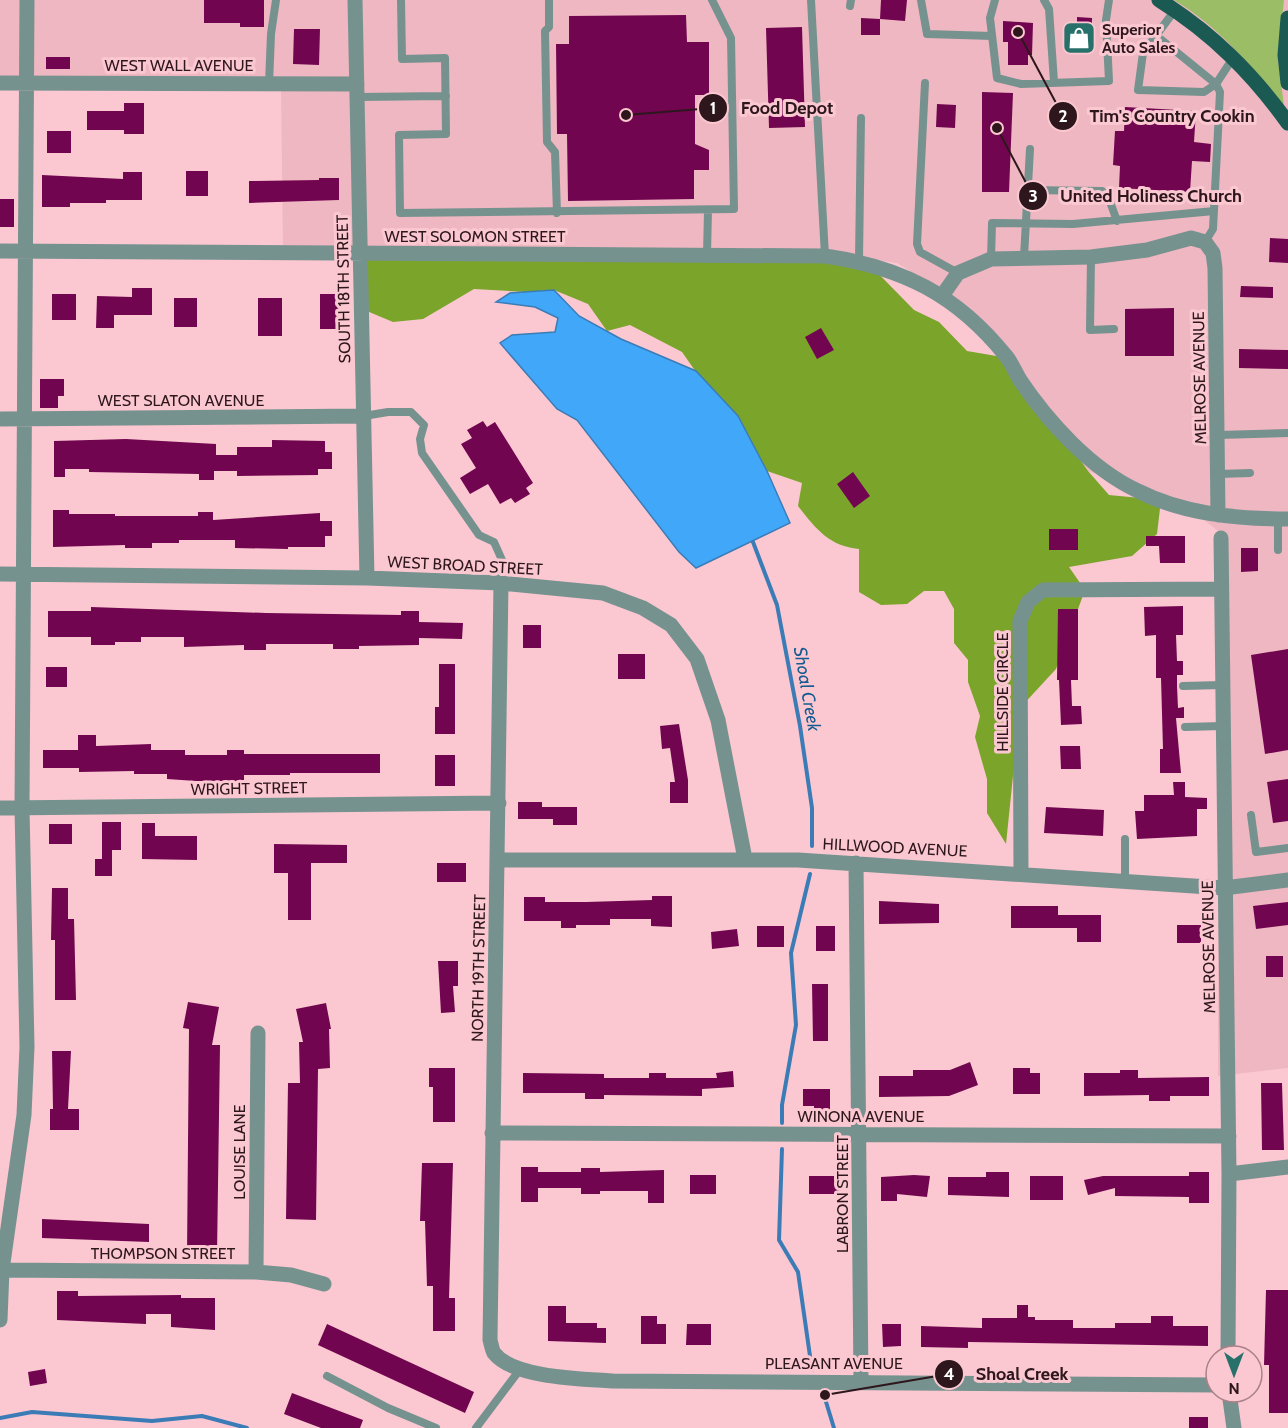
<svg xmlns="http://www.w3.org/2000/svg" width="1288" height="1428" viewBox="0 0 1288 1428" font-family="Cabin,sans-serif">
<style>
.built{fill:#efb7c1}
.green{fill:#9bbd66}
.forest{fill:#7ba42b}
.water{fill:#41a8f9;stroke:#3b7cb7;stroke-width:1.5}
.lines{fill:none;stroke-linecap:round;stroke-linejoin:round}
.stream{stroke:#3b7cb7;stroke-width:4}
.building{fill:#720550}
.lane{stroke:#76928f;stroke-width:8}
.street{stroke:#76928f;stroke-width:15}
.primary{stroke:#1b5953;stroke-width:15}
.labels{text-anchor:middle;stroke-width:6;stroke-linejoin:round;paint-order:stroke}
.poi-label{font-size:16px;font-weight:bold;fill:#2e171c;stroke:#fbc8d1;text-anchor:start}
.street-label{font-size:16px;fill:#2e171c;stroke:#fbc8d1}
.water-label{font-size:18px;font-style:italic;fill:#135b90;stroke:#fbc8d1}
.leader{fill:none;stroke:#2e171c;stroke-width:2}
.callout-dot{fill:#2e171c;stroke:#fbc8d1;stroke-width:2}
.mark-label{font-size:18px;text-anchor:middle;font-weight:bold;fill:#fff}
.callout-label{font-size:18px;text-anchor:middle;font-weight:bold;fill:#2e171c;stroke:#fbc8d1;stroke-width:6;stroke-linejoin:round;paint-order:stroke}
</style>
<rect width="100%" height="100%" fill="#fbc8d1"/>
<path class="built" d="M0 0H1288V1068L1218 1076V531L1184 504 1088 471 963 304 897 263 798 249 283 250 281 87 0 84Z"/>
<path class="green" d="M1174 0H1284L1278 59 1284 106C1253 67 1218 26 1174 0Z"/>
<path class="forest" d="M361 253 867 262 914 310 939 322 967 351 1008 358 1088 471 1109 495 1161 500 1157 534 1132 556 1069 567 1085 590 1056 669 1020 708 1006 844 987 813V779L975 737 980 716 968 682V660L954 643V609L944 591H924L907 604 881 605 859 592V549C829 546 816 529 798 506L802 483 767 471 738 416 696 372 682 352 630 325 607 331 588 304 554 290 525 292 474 289 423 319 393 322 362 309Z"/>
<path class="water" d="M554 290 579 316 621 339 696 371 738 416 767 471 790 523 696 568 679 552 577 420 557 409 500 343 512 335 555 332 558 318 535 307 496 302 510 293Z"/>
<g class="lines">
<path class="stream" d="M753 542 777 605 800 726 812 808V846
M782 1123V1105L796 1025 791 953 810 874
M782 1149 779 1240 798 1272 812 1370
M823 1392 834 1428
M0 1418 32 1412 152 1421 202 1416 247 1428"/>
</g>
<path class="building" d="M204 0H264V27H240V23H204Z
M881 0H907L905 21 880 19Z
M686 15 687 42H709V95H695V144L709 150V170H694V199L568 201 567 134H557L556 44H569V16Z
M1077 17 1092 18 1091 50H1066L1067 22 1077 23Z
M861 18 880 19V35H861Z
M1003 21 1033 23 1032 55H1028V65H1008V42H1003Z
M802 27 805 127 769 128 766 28Z
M294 29H320L319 65 293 64Z
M46 57H70V69H46Z
M982 92 1013 93 1009 192H982Z
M124 103H144V134H124V130H87V111H124Z
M937 104 956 105 955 128 936 127Z
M1125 107 1196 111 1194 142 1211 144 1210 162 1192 161 1190 192 1119 188 1120 166 1113 165 1115 131H1124Z
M47 131H71V153H47Z
M186 171H208V196H186Z
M123 172H142V200H106V203H70V207H42V175L123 179Z
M319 178H339V200L249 203V181L319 180Z
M0 199H14V227H0Z
M1270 238 1288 239V263L1269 262Z
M1241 286 1273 287V298L1240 297Z
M132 288H152V315H114V328H96L97 296 132 297Z
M52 294H76V320H52Z
M320 294H340V329H320Z
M174 298H197V327H174Z
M258 298H282V336H258Z
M1174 308V356H1125V309Z
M821 328 834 350 817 359 805 337Z
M1239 349 1288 350V369L1239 368Z
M40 379H64V396H58V408H40Z
M483 421 487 427 495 422 533 483 526 488 530 494 515 503 511 498 500 504 488 484 470 494 460 478 476 468 461 444 472 438 467 430Z
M126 439 216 444V455H237V447H272V440L325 441V452H332V469H318V475L237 476V471H214V480H199V474L89 472V469H65V477H54V441Z
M853 472 870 496 854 508 837 484Z
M53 510H69V514H115V516H198V512H213V520L320 513V521H332V536H325V547H288V549L235 548V540H179V543H152V548H125V545L53 547Z
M1049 529H1078V550H1049Z
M1146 536H1185V563H1160L1159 546H1146Z
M1241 548H1258V571L1241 572Z
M1183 606V635H1176L1177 661H1183V675H1177V686L1178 708 1184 707V718H1176L1181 773H1160V749H1163L1161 678H1156V635L1145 636 1144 607Z
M91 607 266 613 401 615V611H419V622L463 623 462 639 419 638V645L359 646V649H333V644H266V650H244V645L184 647V637H141V642H115V645H91V637H48V611H91Z
M1058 609H1078V680H1071L1072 706H1081L1082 724 1061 725 1059 680H1057Z
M523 625H541V648H523Z
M1288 649V750L1265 754 1251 655Z
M618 654H645V679H618Z
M439 664H455V734H435V707H439Z
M46 667H67V687H46Z
M679 724 688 780V803H670V782H675L670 748 662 749 660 726Z
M78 735H96V746L151 744V750H185V755H227V750H244V754H380V773H290V775H244V781H196L167 779V774H134V771L79 772V768H43V750H78Z
M1060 746H1080L1081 769H1061Z
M435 755H455V786H435Z
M1288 779V821L1273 823 1267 782Z
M1173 782H1185V797L1207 798V809H1197V836L1137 839 1135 811H1144V795H1174Z
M518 802H542V807H577V825H553V819H518Z
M1046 807 1104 810 1103 836 1044 833Z
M102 822H121V850H112V876H95V859H102Z
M142 823H155V836H197V860L142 859Z
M49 824H72V844H49Z
M274 844 347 845V863H311V920H288V873H274Z
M437 863H466V882H437Z
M52 888H68V919H74L76 1000H55V940H51Z
M652 896H672V927L651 926V919H610V925H576V928H561V921H524V897H545V902H586L652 900Z
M879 901 939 904V923L879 924Z
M1288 902V925L1256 929 1253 906Z
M1011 906H1058V915H1101V942H1077V928H1011Z
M1177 925H1201V943H1177Z
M757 926H784V947H757Z
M816 926H835V951H816Z
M737 929 739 946 712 949 711 932Z
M1266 956H1283V977H1266Z
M438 961H458V986H453L455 1012 441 1013Z
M812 984H828V1041H813Z
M188 1002 219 1007 212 1045H220L217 1255H187L189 1029 183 1028Z
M326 1003 331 1029H329L330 1068 318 1069 316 1220 286 1219 288 1083H300L299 1042H303L296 1009Z
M52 1051H71L68 1109H79V1130H50V1109H53Z
M970 1062 978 1085 949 1096 879 1097V1076H913V1070H950Z
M429 1068H455V1122H433V1087H429Z
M1013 1068H1030V1073H1040V1094H1013Z
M1120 1070H1138V1078L1209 1077V1096H1170V1101H1149V1095L1084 1096V1073H1120Z
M733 1071 734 1087 702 1089V1096L604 1095V1099H585V1093H523V1073L604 1074V1078H649V1073H666V1078H717L716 1073Z
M1261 1083H1282L1284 1150H1262Z
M803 1089H830V1112H814V1106H803Z
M422 1163H453L449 1298H455V1331H433V1286H427L425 1221H420Z
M521 1167H538V1172H581V1168H600V1172L664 1170V1203H648V1191H600V1194H581V1188H538V1202H521Z
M986 1172H1009V1197L948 1195V1177H986Z
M1189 1172H1209V1203H1189V1197L1115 1196V1188L1088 1195 1084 1180 1103 1176H1189Z
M690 1175H716V1194H690Z
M914 1175 930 1176 927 1197 897 1194V1201H881V1177Z
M809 1176H841V1194H809Z
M1030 1176H1063V1200H1030Z
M42 1219 149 1224V1242L42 1238Z
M1266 1290H1288V1413H1269V1365H1264Z
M57 1291H78V1296L181 1295V1298H215V1330L171 1327V1314H146V1324L57 1320Z
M1017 1305H1028V1317H1035V1320H1073V1328H1115V1323H1151V1316H1173V1326H1208V1346L968 1342V1348L921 1347V1326L982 1328V1318H1017Z
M548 1306H566V1323H597V1328H606V1343L548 1341Z
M641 1316H657V1324H666V1344H641Z
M327 1324 474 1392 465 1413 318 1345Z
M687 1324H711V1345H686Z
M882 1324H901V1346L883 1347Z
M45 1369 47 1383 30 1386 28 1372Z
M292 1393 363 1420 360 1428H321L284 1414Z
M1189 1417H1208V1428H1189Z"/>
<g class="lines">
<path class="lane" d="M401 0 402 59 445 58 446 134 399 135 400 213 734 209 731 38 712 0
M549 0V27L545 31 547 142 555 152 557 213
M811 0 825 256
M921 0 927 34 992 36
M995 0 990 18 997 78 1021 84 1109 81 1106 20 1109 0
M1044 0 1049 9 1054 82
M850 6 851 0
M1175 10 1143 53 1138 90 1204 92 1216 84 1233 58
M1158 37 1216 84 1220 92 1213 229 1205 242
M925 83 917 244 920 252 958 273
M269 84 271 34 276 0
M358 97 446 96
M1027 190 1102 191 1109 199 1117 221
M707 255 708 210
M1024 257 1030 149
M1091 257 1090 330 1114 329
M991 259 992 223 1073 224 1214 211
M859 260 861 118
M364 416 388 412H411L424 425 420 439 422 453 479 535 494 542 502 560 501 583
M1218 435 1288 433
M1219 474 1250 473
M1278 519V550
M1183 686 1222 685
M1185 727 1222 726
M1251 815 1256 852 1288 848
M1125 880V839
M327 1376 388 1408 436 1428
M476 1428 521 1368"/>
<path class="street" d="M355 0 367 578
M0 83 357 84
M0 251 825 256C902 267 957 295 1006 356 1012 363 1015 372 1020 380 1048 422 1091 469 1138 491 1183 514 1237 519 1288 519
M942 296 958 273 991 259 1091 257 1147 250 1191 238 1205 242 1213 253 1215 268 1218 515
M0 419 363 416
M1221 538 1229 1174 1228 1356
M0 574 367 578 501 583 603 593 643 608 671 625 697 659 718 720 745 859
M501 583 490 1340C491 1343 492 1350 494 1353 513 1378 584 1379 613 1381L1216 1385
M0 808 499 803
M499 860H798L1224 888 1288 880
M856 863 861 1381
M1021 873 1020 621 1028 602 1043 590 1220 589
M492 1133 1229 1136
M1229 1174 1288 1167
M2 1270 256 1272 291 1275 324 1284
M256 1272 258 1033
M0 1320 2 1270 24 1115 27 1047 22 808 27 0
M1229 1392 1234 1428"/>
<path class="primary" d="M1159 0C1212 33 1252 73 1288 123
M1288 18 1285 55 1288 83"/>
</g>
<defs>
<g id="shop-square" transform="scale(1.725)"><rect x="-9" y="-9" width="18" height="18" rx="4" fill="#28716a" stroke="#fbc8d1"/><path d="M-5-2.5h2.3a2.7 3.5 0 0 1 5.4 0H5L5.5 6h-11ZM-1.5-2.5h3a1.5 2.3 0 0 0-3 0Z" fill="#fff"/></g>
</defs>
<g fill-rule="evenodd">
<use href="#shop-square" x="1079" y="38"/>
</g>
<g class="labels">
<g class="poi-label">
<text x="1102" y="35">Superior<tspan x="1102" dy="18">Auto Sales</tspan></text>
</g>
<g class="street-label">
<text x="179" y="71">WEST WALL AVENUE</text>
<text x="475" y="242">WEST SOLOMON STREET</text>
<text transform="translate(343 289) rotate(-91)" y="6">SOUTH 18TH STREET</text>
<text transform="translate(1199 378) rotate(-91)" y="6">MELROSE AVENUE</text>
<text x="181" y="406">WEST SLATON AVENUE</text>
<text transform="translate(465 565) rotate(3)" y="6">WEST BROAD STREET</text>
<text transform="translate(1002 692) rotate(-90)" y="6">HILLSIDE CIRCLE</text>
<text transform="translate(249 788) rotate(-1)" y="6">WRIGHT STREET</text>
<text transform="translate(895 847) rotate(3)" y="6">HILLWOOD AVENUE</text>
<text transform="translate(1208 947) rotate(-91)" y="6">MELROSE AVENUE</text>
<text transform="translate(478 968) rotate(-89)" y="6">NORTH 19TH STREET</text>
<text x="861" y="1122">WINONA AVENUE</text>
<text transform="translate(239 1152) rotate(-90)" y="6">LOUISE LANE</text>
<text transform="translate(842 1194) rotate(-90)" y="6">LABRON STREET</text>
<text x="163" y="1259">THOMPSON STREET</text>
<text x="834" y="1369">PLEASANT AVENUE</text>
</g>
<g class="water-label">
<text transform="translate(807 689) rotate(80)" y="6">Shoal Creek</text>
</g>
</g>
<path class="leader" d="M626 115L713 108M1018 32L1063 116M997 128L1033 196M825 1395L949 1374"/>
<g class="callout-dot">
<circle cx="626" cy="115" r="6"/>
<circle cx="1018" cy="32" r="6"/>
<circle cx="997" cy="128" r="6"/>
<circle cx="825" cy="1395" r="6"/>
<circle cx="713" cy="108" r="15"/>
<circle cx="1063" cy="116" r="15"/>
<circle cx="1033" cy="196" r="15"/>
<circle cx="949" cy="1374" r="15"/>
</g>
<g class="mark-label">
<text x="713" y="114">1</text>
<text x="1063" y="122">2</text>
<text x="1033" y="202">3</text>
<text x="949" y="1380">4</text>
</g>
<g class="callout-label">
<text x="787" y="114">Food Depot</text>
<text x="1172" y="122">Tim's Country Cookin</text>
<text x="1151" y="202">United Holiness Church</text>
<text x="1022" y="1380">Shoal Creek</text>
</g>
<g transform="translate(1234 1374) rotate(180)"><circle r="28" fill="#fbc8d1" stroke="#a98189" stroke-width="1.5"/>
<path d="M0-4.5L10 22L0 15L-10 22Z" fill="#28716a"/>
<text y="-9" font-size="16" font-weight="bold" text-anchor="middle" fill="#2e171c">N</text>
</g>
</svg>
